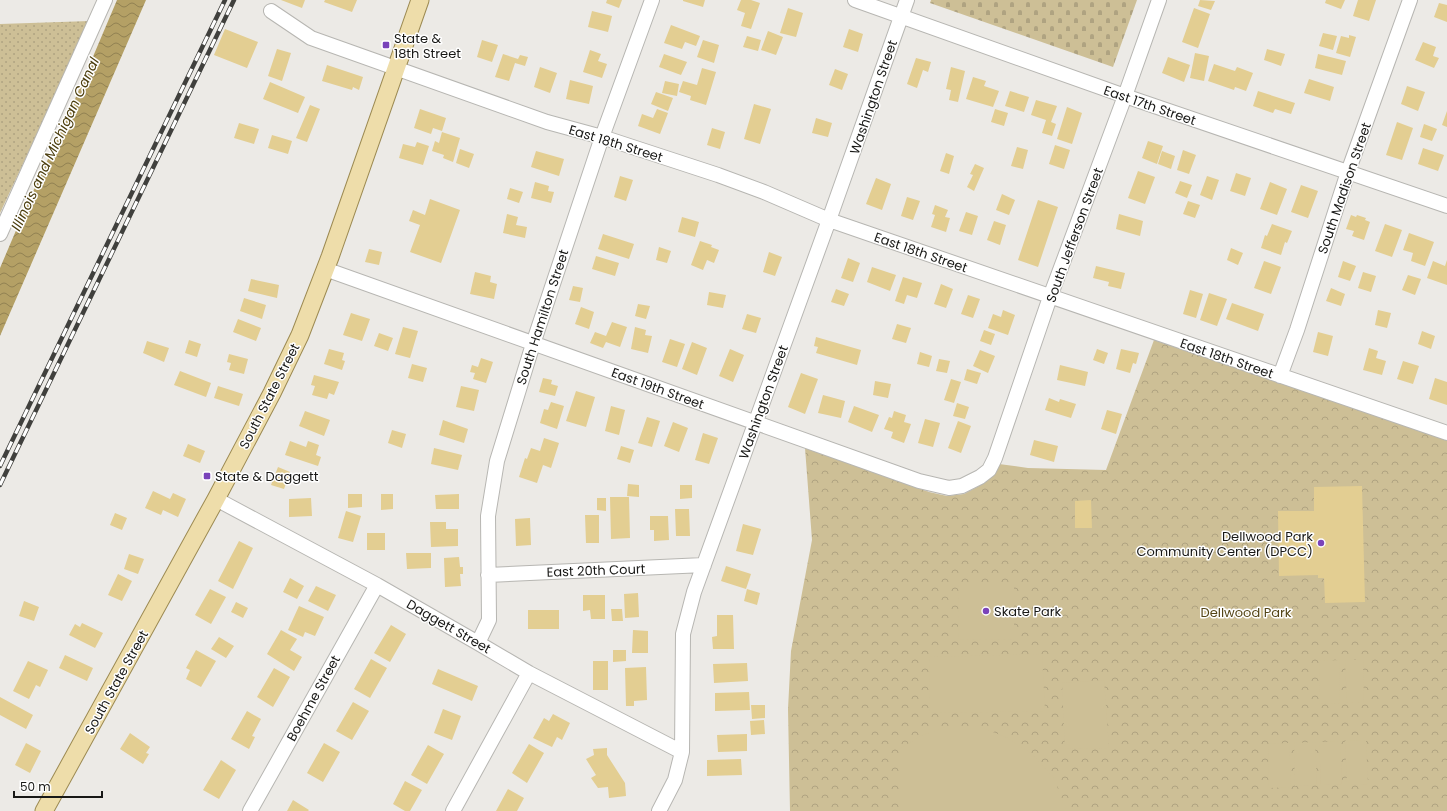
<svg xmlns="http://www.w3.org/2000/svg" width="1447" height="811" viewBox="0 0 1447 811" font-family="Poppins,sans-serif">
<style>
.grass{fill:url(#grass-dots)}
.forest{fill:url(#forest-crowns)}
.cemetery{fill:url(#cemetery-stones)}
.garden{fill:#cdbf96}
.water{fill:url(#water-waves)}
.building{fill:#e3ce92}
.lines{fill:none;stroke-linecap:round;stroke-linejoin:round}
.minor-casing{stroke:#b7b6b2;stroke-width:16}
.major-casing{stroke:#9c8a52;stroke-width:19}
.minor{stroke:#fff;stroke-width:14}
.major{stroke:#eda;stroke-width:17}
.rail-casing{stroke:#40403d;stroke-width:4.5}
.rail{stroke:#fff;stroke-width:3;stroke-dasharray:9;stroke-linecap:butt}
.poi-dot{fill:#7a43ba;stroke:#fff;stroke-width:1.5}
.labels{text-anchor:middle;stroke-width:3;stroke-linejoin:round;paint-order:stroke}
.poi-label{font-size:13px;fill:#181816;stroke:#fff;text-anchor:start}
.street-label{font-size:13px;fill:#181816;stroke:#fff}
.park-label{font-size:13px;fill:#544516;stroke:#fff}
.water-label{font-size:14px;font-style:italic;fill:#4b3d0d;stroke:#fff}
</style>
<defs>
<pattern id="grass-dots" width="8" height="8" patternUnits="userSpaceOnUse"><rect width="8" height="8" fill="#cdbf96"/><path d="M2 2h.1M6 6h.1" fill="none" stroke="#afa381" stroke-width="1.8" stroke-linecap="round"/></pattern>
<pattern id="forest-crowns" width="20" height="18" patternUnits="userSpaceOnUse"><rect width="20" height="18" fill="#cdbf96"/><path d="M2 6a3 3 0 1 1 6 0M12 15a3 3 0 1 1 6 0" fill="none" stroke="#afa381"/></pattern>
<pattern id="cemetery-stones" width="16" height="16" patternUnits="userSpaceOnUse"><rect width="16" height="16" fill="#cdbf96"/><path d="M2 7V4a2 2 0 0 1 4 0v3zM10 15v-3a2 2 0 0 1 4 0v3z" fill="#afa381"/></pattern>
<pattern id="water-waves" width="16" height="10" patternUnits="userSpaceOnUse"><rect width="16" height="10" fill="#b4a065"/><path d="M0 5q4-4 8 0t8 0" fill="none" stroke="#918152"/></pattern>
</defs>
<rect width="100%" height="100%" fill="#eceae6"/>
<path class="grass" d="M90 21 0 213V24Z"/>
<path class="forest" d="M1154 340 1447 440V811H790L788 709 791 651 812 540 805 448 929 492 947 496 964 494 979 486 988 480 999 464 1028 468 1106 470Z"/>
<path class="cemetery" d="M931 0H1137L1113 67 930 3Z"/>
<path class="garden" d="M959 583H1014V640L958 639Z
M1042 654 1045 711 930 713 929 657Z
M1339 660 1340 703 1320 704 1319 661Z
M1345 660H1363L1364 702 1347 703Z
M1104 680 1109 748 1065 749 1062 683Z
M946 727H980L1008 738 1032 754 1054 778 1066 811H900V749L920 736Z
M1366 740 1368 784 1347 785 1345 741Z
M1340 741 1342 784 1321 785 1319 742Z
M1315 742 1317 785 1295 786 1294 743Z
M1289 743 1291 787 1269 788 1268 744Z"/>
<path class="water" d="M117 0H146L0 336V268L29 200 67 118Z"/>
<path class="building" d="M281 0H305L302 8Z
M325 0H357L352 12 324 2Z
M607 0H622L619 8 606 3Z
M683 0H705L703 7 683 1Z
M741 0H751L760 3 751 29 741 26 745 13 737 10Z
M1200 0 1215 1 1211 10 1198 6Z
M1326 0H1345L1341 9 1325 3Z
M1358 0H1376L1369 21 1353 16Z
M1439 3 1447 5V22L1434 17Z
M788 8 803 13 796 37 780 33Z
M1194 8 1210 14 1198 48 1182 42Z
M592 11 612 16 608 32 588 27Z
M671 25 700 36 696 46 685 42 682 49 664 43Z
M225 29 258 42 247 68 214 55Z
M849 29 863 34 858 52 843 47Z
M768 31 783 37 776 55 761 50Z
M1323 33 1337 36 1333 50 1319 46Z
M1349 35 1356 37 1350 57 1336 53 1341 36 1349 38Z
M747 36 761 40 758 51 743 47Z
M482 40 498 45 492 62 477 57Z
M703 40 719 45 714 63 697 57Z
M1423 42 1436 47 1433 56 1439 58 1434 68 1415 60Z
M277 49 291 53 282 81 268 76Z
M1267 49 1285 54 1281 66 1264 60Z
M590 50 601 54 598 61 607 64 602 78 583 72Z
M1195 53 1209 56 1204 81 1190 78Z
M503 54 518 59 520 55 528 57 525 66 515 63 509 81 495 77Z
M664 54 687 62 681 75 659 67Z
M1318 54 1346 61 1342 75 1315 68Z
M1168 57 1190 65 1184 82 1162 73Z
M916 58 931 62 928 72 923 70 917 88 907 84Z
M1214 64 1235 71 1237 67 1253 73 1246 91 1235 87 1234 90 1208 81Z
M327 65 363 77 359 90 353 87 352 90 322 81Z
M540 67 557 73 550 93 534 87Z
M951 67 965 71 958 102 949 100 951 90 946 89Z
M702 68 716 72 706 105 690 100 691 96 679 92 683 81 697 85Z
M835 69 848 74 842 90 829 85Z
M973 77 986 81 984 86 999 91 993 107 966 99Z
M1309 79 1334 87 1330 101 1304 93Z
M570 80 593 86 589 104 566 99Z
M665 81 679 84 677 96 662 93Z
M270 82 305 97 298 113 263 99Z
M1407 86 1425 92 1418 111 1401 104Z
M1010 91 1029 97 1024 112 1005 106Z
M1258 91 1295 103 1291 114 1275 109 1273 113 1253 106Z
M656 92 673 98 668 111 651 104Z
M1036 100 1057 106 1051 122 1056 124 1052 136 1042 133 1046 120 1031 115Z
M754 104 771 109 760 144 744 139Z
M310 105 320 109 307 142 296 138Z
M1067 107 1082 113 1072 144 1057 139Z
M420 109 446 118 442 131 433 128 431 134 414 128Z
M657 109 668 113 660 134 638 126 642 114 653 118Z
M995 109 1008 113 1004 126 991 122Z
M1447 111V127L1442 125Z
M816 118 832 123 828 137 812 133Z
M1397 122 1413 128 1402 160 1386 155Z
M239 123 259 129 254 144 234 138Z
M1424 124 1437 129 1432 141 1420 137Z
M712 128 725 132 720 149 707 145Z
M442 132 460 138 453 162 443 158 444 155 432 151 435 141 439 143Z
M272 135 292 141 288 154 268 148Z
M1148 141 1163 146 1157 164 1142 158Z
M417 142 429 146 423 165 399 158 403 144 415 147Z
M1055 145 1070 150 1064 169 1049 164Z
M1017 147 1028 150 1023 169 1011 166Z
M1423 148 1444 155 1438 171 1418 164Z
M460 149 474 154 469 168 456 163Z
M1183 150 1196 155 1189 174 1177 170Z
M536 151 564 159 559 176 531 167Z
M1162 151 1175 156 1171 169 1158 164Z
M946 153 954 156 949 174 940 171Z
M975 164 984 168 974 191 967 187 973 175 970 174Z
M1138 171 1155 177 1145 204 1128 198Z
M1236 173 1251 178 1245 196 1230 191Z
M620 176 633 180 626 201 614 197Z
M1207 176 1219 180 1212 200 1200 195Z
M876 178 891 184 882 210 866 204Z
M1180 181 1192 185 1187 198 1175 193Z
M535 182 549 186 548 191 554 192 551 203 531 198Z
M1270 182 1287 189 1277 215 1260 209Z
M1301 185 1318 191 1308 218 1291 212Z
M510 188 523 192 519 203 507 199Z
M1002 194 1015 200 1009 215 996 210Z
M907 197 920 201 913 220 901 216Z
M430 199 460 210 441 263 410 252 420 225 409 221 413 210 425 215Z
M1038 200 1058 207 1038 267 1018 260Z
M1188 201 1200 205 1195 218 1183 214Z
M935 205 948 210 945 217 950 218 946 232 931 227 935 215 932 214Z
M966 212 978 216 972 235 959 231Z
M507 214 518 217 516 225 527 227 525 238 503 233Z
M1119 214 1143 221 1140 236 1116 229Z
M1351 215 1356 217 1357 215 1366 218 1365 220 1370 222 1364 240 1352 236 1354 231 1346 229Z
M682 217 699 222 695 237 678 232Z
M994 221 1006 225 1000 245 987 240Z
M1272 224 1292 231 1287 243 1285 242 1281 255 1261 248 1265 235 1267 236Z
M1385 224 1402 230 1392 257 1375 251Z
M1409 233 1434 242 1425 266 1411 261 1413 253 1403 250Z
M603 234 634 244 629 259 598 249Z
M700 241 712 245 711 247 719 250 714 263 707 260 703 270 691 265Z
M659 247 671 251 667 263 656 260Z
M1231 248 1243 253 1238 265 1227 260Z
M369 249 382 252 379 265 365 262Z
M769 252 782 257 775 276 763 272Z
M596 256 619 263 615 276 592 269Z
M848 258 860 263 853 282 841 278Z
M1447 260V285L1427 278 1433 261 1445 266Z
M1264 261 1281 267 1271 294 1254 288Z
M1343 261 1356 266 1350 281 1338 277Z
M1096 266 1125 273 1121 289 1108 286 1109 282 1093 278Z
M872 267 896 275 890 291 867 282Z
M475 272 491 276 490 282 497 284 494 299 470 294Z
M1363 272 1376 276 1371 292 1358 288Z
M1408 275 1421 279 1415 295 1402 290Z
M903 277 922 283 917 298 907 295 904 304 895 301Z
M251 279 279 285 277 298 248 291Z
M941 284 953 289 946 308 934 304Z
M573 286 583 288 580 302 569 300Z
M1331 288 1345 294 1341 306 1326 301Z
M836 289 849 294 844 306 831 302Z
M1190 290 1203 294 1196 318 1183 314Z
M709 292 726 295 723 308 707 305Z
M1209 293 1227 299 1217 326 1200 320Z
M968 295 980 299 973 318 961 314Z
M244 298 266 305 262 319 240 311Z
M1232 303 1264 314 1258 331 1226 319Z
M638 304 650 306 646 319 635 316Z
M581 307 594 312 589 329 575 324Z
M1003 310 1015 315 1008 335 988 328 993 314 1001 317Z
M1378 310 1391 313 1387 328 1375 325Z
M351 313 370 319 362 341 343 335Z
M747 314 761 318 756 333 742 329Z
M238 319 261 328 256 341 233 332Z
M612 322 627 327 620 347 606 342 603 348 590 343 595 332 606 336Z
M897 324 911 328 906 343 892 339Z
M403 327 418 331 410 358 395 354Z
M635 327 646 330 645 335 652 336 648 353 631 349Z
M984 330 995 334 991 345 980 341Z
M1422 331 1435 336 1431 349 1418 344Z
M1318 332 1333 336 1328 356 1313 352Z
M379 333 393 338 388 351 374 346Z
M816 337 861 350 857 365 816 353 818 347 814 346Z
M670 339 685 344 677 367 662 362Z
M189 340 201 344 197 357 185 353Z
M147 341 169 348 164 362 143 353Z
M692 342 707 348 697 375 682 369Z
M1369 348 1378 351 1376 358 1386 361 1382 375 1363 370Z
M329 349 344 353 342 360 345 361 342 370 324 364Z
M730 349 744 355 733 382 719 376Z
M1097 349 1108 353 1104 364 1093 360Z
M1121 349 1139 353 1136 364 1133 363 1130 373 1116 369Z
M980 350 995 356 988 373 973 366Z
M920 352 932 356 929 367 917 364Z
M229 354 248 359 244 374 229 370 231 363 227 362Z
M481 358 493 362 486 383 473 379 475 373 470 372 472 365 478 367Z
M939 359 950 361 947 373 936 371Z
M1403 361 1419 366 1413 384 1397 379Z
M412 364 427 368 423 382 408 378Z
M1060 365 1088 372 1085 386 1057 380Z
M967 369 981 373 977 384 964 380Z
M180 371 211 383 206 397 174 385Z
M801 373 818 379 805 414 788 407Z
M314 375 339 382 334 395 329 393 327 399 312 395 315 386 311 385Z
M543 378 552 380 551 384 558 386 555 396 539 392Z
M1435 378 1447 382V405L1429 399Z
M951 379 961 382 954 403 944 400Z
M875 381 891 384 888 398 873 395Z
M218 386 243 394 239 406 214 398Z
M461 386 479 390 474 411 456 407Z
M576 391 595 397 586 427 566 421Z
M823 395 845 401 841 418 818 413Z
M1049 398 1059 402 1060 399 1076 404 1071 418 1045 410Z
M551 402 564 406 557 429 540 423 544 409 548 410Z
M957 403 969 407 965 419 953 416Z
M611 406 625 410 619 435 605 431Z
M854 406 879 415 872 432 848 422Z
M1107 410 1122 414 1116 434 1101 429Z
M305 411 330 420 324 436 299 426Z
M894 411 906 415 904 422 911 424 904 443 891 438 893 432 884 429 889 417 892 418Z
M647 417 660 421 652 447 638 443Z
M925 419 940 423 933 447 918 443Z
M443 420 468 429 464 443 439 435Z
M958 421 971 426 961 453 948 448Z
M673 422 688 428 679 452 664 446Z
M392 430 406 434 402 448 388 443Z
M703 433 718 438 709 464 695 460Z
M544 438 559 443 551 468 543 465 537 483 519 477 525 458 527 459 531 448 540 451Z
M1034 440 1058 446 1054 462 1030 455Z
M290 441 306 447 308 441 319 445 316 455 321 457 318 466 285 455Z
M188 444 205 451 200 463 183 456Z
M621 446 634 450 630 463 617 459Z
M434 448 462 455 458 470 431 464Z
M278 467 290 472 284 489 271 485Z
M628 484 639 485V497L627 496Z
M680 485H692V498L680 499Z
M1362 486 1365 602 1325 603 1324 578H1318V575L1279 576 1278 511H1314V487Z
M153 491 170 499 173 493 186 499 178 517 163 510 161 515 145 508Z
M348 494H362V507L348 508Z
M381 494H393V509L381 510Z
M459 494V509H436L435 495Z
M610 497H629L630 538 611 539Z
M311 498 312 516 289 517V499Z
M597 498H606V511L597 510Z
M1091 500 1092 528H1075V501Z
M675 509H689L690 536H676Z
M346 511 361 516 353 542 338 538Z
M115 513 127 518 122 530 110 525Z
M585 515H599V543H586Z
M650 516H668L669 540 654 541V530H650Z
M530 518 531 545 516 546 515 519Z
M430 522H446V529H458V546L431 547Z
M743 524 761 529 753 555 736 551Z
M367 533H385V550H367Z
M239 541 253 548 233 589 218 581Z
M406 553H431V568L407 569Z
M129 554 144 559 138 574 124 569Z
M459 557 460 567H463V574H460L461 586 445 587 444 558Z
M726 566 751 574 746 589 721 581Z
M118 574 132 581 122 601 108 595Z
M290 578 304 586 297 599 283 592Z
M316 586 336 595 328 611 308 601Z
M210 589 226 597 211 624 195 615Z
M747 589 760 593 757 605 744 601Z
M638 593 639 617 625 618 624 594Z
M583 595H605V619H591L590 610 583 611Z
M24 601 39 607 34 621 19 616Z
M236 602 248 608 243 618 231 612Z
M299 606 324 617 315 636 305 632 303 637 288 630Z
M611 609H622L623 621H612Z
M528 610H559V629H528Z
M717 615H733L734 649H713L712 637 717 636Z
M82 623 103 633 95 648 69 635 75 624 80 627Z
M391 625 406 634 390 662 374 653Z
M281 630 297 639 290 650 302 657 294 671 267 654Z
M633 630 648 631V653H632Z
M219 637 234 646 226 658 211 649Z
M196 650 216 661 201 687 186 679 190 670 186 668Z
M613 650H626V661L613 662Z
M65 655 93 668 87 681 59 668Z
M371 659 387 668 370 698 354 689Z
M28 661 48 670 40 687 36 685 29 699 13 691Z
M593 661H608V690H593Z
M747 663 748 681 714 683 713 664Z
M646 667 647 700 634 701V706H626L625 668Z
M274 668 290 677 273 707 257 697Z
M438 669 478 686 472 701 432 684Z
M749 692 750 710 715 711V693Z
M0 697 33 715 26 729 0 715Z
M353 702 369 711 352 740 336 731Z
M751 705H765V718L752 719Z
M443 709 461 716 452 740 434 733Z
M247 711 261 719 252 736 255 737 249 749 231 739Z
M553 714 570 723 562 740 557 737 552 747 533 738 544 718 549 721Z
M764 720 765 734 751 735 750 721Z
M130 733 150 747 146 753 149 754 143 764 120 749Z
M747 734V751L718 752 717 735Z
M26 743 41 751 30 773 15 765Z
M324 743 340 752 323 782 307 773Z
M529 744 544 753 527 783 512 773Z
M428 745 444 754 427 784 411 775Z
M607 748V755L625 783 626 796 609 798 608 787 598 788 591 778 596 775 586 759 594 755 593 749Z
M741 759 742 775 707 776V760Z
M221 760 236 770 219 799 203 790Z
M405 781 422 790 410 811H405L393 804Z
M508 789 524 798 517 811H496Z
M293 800 309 810 308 811H287Z"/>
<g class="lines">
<g class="minor-casing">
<path id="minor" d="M855 0 1125 96 1447 206
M271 11 311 38 547 122 602 137 718 175 764 192 829 220 1447 433
M0 234 105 0
M325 269 919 481 949 488 962 486 980 477 989 470 995 458 1050 297 1125 96 1159 0
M1280 376 1297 330 1348 172 1410 0
M216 499 377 585 478 643 529 673 682 752
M488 575 704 565
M478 643 489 620 488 516 497 461 533 344 602 137 652 0
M250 811 377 585
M453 811 529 673
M659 811 675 780 682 752 683 634 694 592 829 220 907 0"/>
</g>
<g class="major-casing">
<path id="major" d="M44 811 216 499 272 393 300 335 330 257 420 0"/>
</g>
<use href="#minor" class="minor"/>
<use href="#major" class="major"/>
<g class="rail-casing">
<path id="rail" d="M0 466 225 0
M0 485 234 0"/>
</g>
<use href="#rail" class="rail"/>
</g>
<g class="poi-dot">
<rect x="382" y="41" width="8" height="8" rx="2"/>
<rect x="203" y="472" width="8" height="8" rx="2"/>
<circle cx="1321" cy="543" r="4"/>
<circle cx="986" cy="611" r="4"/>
</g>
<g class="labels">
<g class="poi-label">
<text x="394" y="43">State &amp;<tspan x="394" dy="15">18th Street</tspan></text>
<text x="215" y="481">State &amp; Daggett</text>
<text x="1313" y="541" text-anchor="end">Dellwood Park<tspan x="1313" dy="15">Community Center (DPCC)</tspan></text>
<text x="994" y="616">Skate Park</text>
</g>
<g class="street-label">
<text transform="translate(873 97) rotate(-71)" y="5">Washington Street</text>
<text transform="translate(1150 105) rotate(19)" y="5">East 17th Street</text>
<text transform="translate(616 143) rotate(17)" y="5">East 18th Street</text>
<text transform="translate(1344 188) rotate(-71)" y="5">South Madison Street</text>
<text transform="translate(1074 235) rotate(-70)" y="5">South Jefferson Street</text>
<text transform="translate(921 252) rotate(19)" y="5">East 18th Street</text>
<text transform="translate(542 317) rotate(-72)" y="5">South Hamilton Street</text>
<text transform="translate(1227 358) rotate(19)" y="5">East 18th Street</text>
<text transform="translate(658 388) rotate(20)" y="5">East 19th Street</text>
<text transform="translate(269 396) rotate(-63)" y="5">South State Street</text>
<text transform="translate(763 402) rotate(-70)" y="5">Washington Street</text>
<text transform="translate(596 570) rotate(-2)" y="5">East 20th Court</text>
<text transform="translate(449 626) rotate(30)" y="5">Daggett Street</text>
<text transform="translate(116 682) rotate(-61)" y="5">South State Street</text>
<text transform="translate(313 698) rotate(-61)" y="5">Boehme Street</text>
</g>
<g class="park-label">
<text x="1246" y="617">Dellwood Park</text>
</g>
<g class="water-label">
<text transform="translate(55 144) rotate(-65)" y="5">Illinois and Michigan Canal</text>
</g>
</g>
<path d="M14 791v6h88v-6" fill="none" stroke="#181816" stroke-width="2"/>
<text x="20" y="791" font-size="12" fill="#181816" stroke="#ffffff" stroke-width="3" paint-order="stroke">50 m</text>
</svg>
